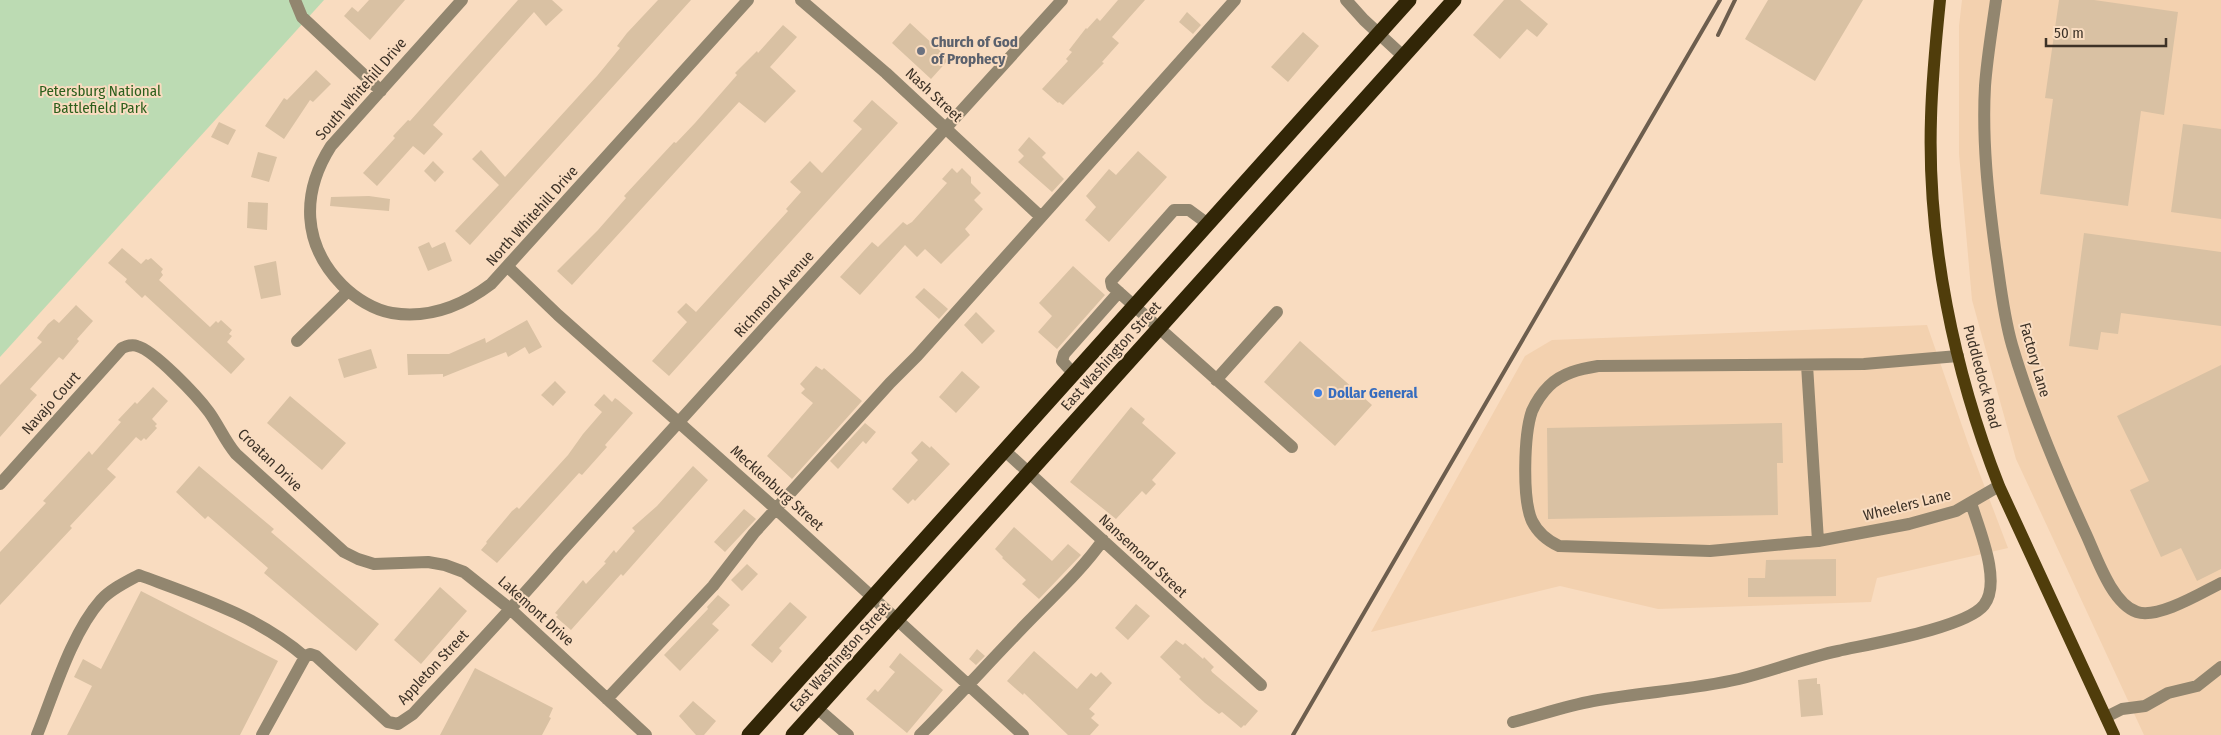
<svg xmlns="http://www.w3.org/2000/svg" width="2221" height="735" viewBox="0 0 2221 735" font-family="'Fira Sans Condensed',sans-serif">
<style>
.built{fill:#f3d1af}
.green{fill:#bcdbb3}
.building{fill:#d9c1a3}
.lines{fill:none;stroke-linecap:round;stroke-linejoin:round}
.minor{stroke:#92866f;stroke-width:12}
.major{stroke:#503d0b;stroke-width:12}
.highway{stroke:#322607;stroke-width:15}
.rail{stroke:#6d5e4e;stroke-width:4}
.worship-dot{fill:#6b7280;stroke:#f9dcc0;stroke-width:2}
.shop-dot{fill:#3f7fe0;stroke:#f9dcc0;stroke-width:2}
.labels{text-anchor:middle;stroke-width:4;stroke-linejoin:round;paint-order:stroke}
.worship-label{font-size:15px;font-weight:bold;fill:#5b616d;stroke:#f9dcc0;text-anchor:start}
.street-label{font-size:15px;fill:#3d3227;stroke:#f9dcc0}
.park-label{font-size:15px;fill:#2c5f1c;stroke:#f9dcc0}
.shop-label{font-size:15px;font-weight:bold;fill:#366cbe;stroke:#f9dcc0;text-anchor:start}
</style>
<rect width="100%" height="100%" fill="#f9dcc0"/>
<path class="built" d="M1962 0H2221V735H2144L2016 459 1972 300 1959 154V26Z
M1927 325 1968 443 2008 548 1877 578 1871 602 1658 609 1560 586 1371 632 1525 356 1552 340Z"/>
<path class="green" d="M0 0H324L0 357Z"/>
<path class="building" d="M369 0H405L370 40 344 16 352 7 358 12Z
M518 0H552L563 10 546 26 534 12 433 125 443 134 424 155 413 146 377 186 363 173 395 138 393 136 408 120 410 121Z
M658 0H691L470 245 455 231 499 185 472 159 481 150 505 177 597 76 620 48 617 46 627 33Z
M1118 0H1145L1112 37 1119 43 1102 62 1104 63 1063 105 1059 102 1058 103 1042 89 1068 61 1066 59 1072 52 1069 50 1086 28 1087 29 1097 18 1100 21Z
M1504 0H1520L1548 24 1537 37 1527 29 1500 59 1473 35Z
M1768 0H1863L1815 81 1745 39Z
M2059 0H2094L2178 12 2164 115 2141 111 2128 206 2040 194 2053 99 2045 98Z
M1187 12 1201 25 1193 34 1179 22Z
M910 23 949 59 931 79 892 43Z
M783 25 797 37 770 67 796 91 765 123 739 102 572 285 557 271 598 230 626 198 624 196 674 142 676 143 695 123 737 75 735 73 757 51 758 53Z
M1303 32 1319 46 1288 82 1271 67Z
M316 70 331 84 313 102 310 100 284 139 265 126 284 98 287 100Z
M872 100 898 123 669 376 652 361 687 322 677 312 686 303 696 312 788 211 786 209 801 192 790 182 810 161 822 173 862 129 853 121Z
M219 122 236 130 228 145 211 137Z
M2183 124 2221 129V219L2171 212Z
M1029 137 1046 153 1042 157 1064 179 1052 192 1018 162 1024 156 1018 150Z
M1138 151 1167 177 1109 242 1085 220 1096 207 1086 196 1109 169 1116 175Z
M258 152 277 157 269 182 251 177Z
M433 161 444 172 435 182 424 171Z
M952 168 957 173 962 168 971 177V183L981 193 974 200 983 209 965 229 970 235 941 264 925 249 917 257 905 245 860 295 840 277 872 242 878 247 903 222 907 225 912 222 947 183 942 179Z
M369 196 390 199 389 211 330 206 331 197Z
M248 202 268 203 267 230 247 228Z
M2084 233 2221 252V326L2121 313 2118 334 2101 332 2098 350 2069 346Z
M429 242 432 248 445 242 452 261 428 271 418 247Z
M122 248 141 264 146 259 148 260 151 258 163 269 161 272 163 275 159 280 210 327 216 321 218 323 221 320 232 330 229 334 232 336 227 342 245 359 231 374 145 295 142 298 125 282 127 279 108 263Z
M276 261 281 295 261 299 254 266Z
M1073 266 1105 295 1057 349 1038 332 1052 316 1039 303Z
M924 288 948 309 939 319 915 297Z
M76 305 93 321 77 339 79 341 63 360 59 357 30 389 37 395 0 437V385L42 342 37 338 48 324 54 319 59 323Z
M976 312 995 331 982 344 964 325Z
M527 320 542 347 529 354 525 347 508 357 506 352 443 377V374L408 375 407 354H449L485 338 486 343Z
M1300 341 1372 405 1335 446 1264 382Z
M371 349 377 368 344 378 338 359Z
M2221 365V569L2197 581 2181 548 2161 557 2130 490 2149 481 2117 416Z
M816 366 822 370 824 368 862 401 792 479 767 456 813 403 801 393 805 389 800 384Z
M962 371 980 387 956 413 939 397Z
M555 381 566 392 553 406 541 395Z
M153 387 168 401 152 419 157 424 155 426 157 428 146 440 144 438 141 441 136 437 107 469 116 477 70 526 72 528 0 605V552L46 503 43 501 89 451 92 455 121 422 118 420 135 402 137 404Z
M604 394 612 402 615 398 618 400 633 413 605 445 607 447 582 475 579 473 497 563 481 550 487 543 486 542 512 511 517 507 519 509 568 455 583 434 602 412 594 405Z
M290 396 346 443 322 470 267 423Z
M1131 407 1145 419 1142 423 1176 453 1152 480 1156 484 1146 495 1142 491 1116 519 1070 482Z
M865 423 876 432 866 444 863 441 838 469 830 461Z
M1782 423 1783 463H1777L1778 515 1548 519 1547 428Z
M922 441 930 448 931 446 950 464 915 501 913 499 908 504 892 489 918 460 911 453Z
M199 466 274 529 271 532 379 624 356 651 264 573 268 568 208 516 205 519 176 492Z
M693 466 708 480 623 576 621 574 571 630 556 617 558 615 555 613 583 580 586 584 606 563 604 562 614 550 616 553 635 531 632 528 657 506Z
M744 509 756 519 725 552 714 542Z
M1014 527 1052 561 1068 544 1081 555 1039 599 1022 584 1026 580 1002 558 1003 557 995 549Z
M1836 559V596L1748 597V578H1765L1766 560Z
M747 564 758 574 742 591 731 580Z
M440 587 467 611 421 664 394 640Z
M141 591 278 661 240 735H67L92 686 74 677 83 659 101 669Z
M718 595 730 605 712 624 719 630 680 671 664 655 708 609 707 607Z
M790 602 807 617 779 648 782 651 772 663 751 645Z
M1136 604 1150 616 1128 640 1115 628Z
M1176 640 1183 645 1185 643 1203 659 1204 657 1214 667 1211 670 1212 672 1258 711 1245 726 1244 725 1241 728 1222 712 1219 714 1205 703 1179 679 1181 677 1160 657Z
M977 649 985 656 976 665 969 659Z
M1034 651 1077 689 1091 673 1096 677 1101 672 1112 683 1089 709 1095 714 1091 718 1099 725 1090 735H1068L1024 693 1023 695 1007 681Z
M900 653 943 690 907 733 866 699 875 689 878 692 895 672 889 667Z
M475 668 553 708 549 717 551 718 542 735H440Z
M1817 678V684H1820L1823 715 1801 717 1798 680Z
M693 701 716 721 704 735H696L679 716Z"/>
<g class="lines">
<path class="minor" d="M295 0 302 17 381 91
M462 0 331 146C301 193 302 244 342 285 355 298 374 310 392 313 429 319 462 306 491 284L748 0
M801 0 886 73 1041 217
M1346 0 1364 20 1403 56
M1996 0C1992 29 1987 58 1985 86 1982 140 1988 195 1995 248 2000 281 2003 314 2012 345 2031 410 2057 471 2085 532 2096 555 2111 603 2137 612 2158 619 2201 593 2221 583
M1208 224 1189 210H1174L1111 281 1112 286 1292 447
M508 267 558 315 776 509 1023 735
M297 341 348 291
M1958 356 1864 364 1598 366C1580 369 1562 373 1549 386 1542 393 1536 402 1532 411 1524 434 1522 499 1532 521 1538 533 1546 540 1559 546L1710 551 1818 541 1909 524 1956 511 1999 486
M1807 365 1818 541
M1073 373 1062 361 1064 354 1119 292
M1216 380 1277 312
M1004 450 1261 685
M0 484 122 348C127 346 132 344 137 346 154 350 198 397 209 412 219 426 225 441 236 454L344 552 358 559 374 564 428 562 445 565 464 572 509 608 646 735
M607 699 713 586 754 533 890 383 917 356 1235 0
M817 708 848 735
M2106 717 2122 709 2145 706 2168 693 2197 686 2221 667
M1513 722C1540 715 1566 706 1593 701 1642 692 1691 690 1739 679 1773 671 1804 658 1838 651 1869 644 1966 628 1984 605 2002 582 1979 529 1971 503
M37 735C54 693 71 634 101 600 111 589 126 582 139 575 198 597 258 616 305 657
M262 735 305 657 310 654 316 656 388 722 398 724 413 714C462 661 512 609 559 554L1062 0
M920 735C957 698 992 659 1028 622 1054 595 1081 571 1103 540"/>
<path class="major" d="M1940 0C1936 39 1932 78 1931 118 1927 241 1954 371 1999 486L2114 735"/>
<path class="highway" d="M749 735 1409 0
M793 735 1454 0"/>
<path class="rail" d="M1718 35 1735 0
M1293 735 1720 0"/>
</g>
<circle class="worship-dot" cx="921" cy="51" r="5"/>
<circle class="shop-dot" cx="1318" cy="393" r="5"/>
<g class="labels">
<g class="worship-label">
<text x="931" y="47">Church of God<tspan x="931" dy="17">of Prophecy</tspan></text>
</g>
<g class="street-label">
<text transform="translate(361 89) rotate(-49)" y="5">South Whitehill Drive</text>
<text transform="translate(934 95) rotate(43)" y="5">Nash Street</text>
<text transform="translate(532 216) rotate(-48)" y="5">North Whitehill Drive</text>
<text transform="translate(774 294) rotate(-48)" y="5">Richmond Avenue</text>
<text transform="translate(1111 356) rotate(-48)" y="5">East Washington Street</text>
<text transform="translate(2035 360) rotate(74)" y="5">Factory Lane</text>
<text transform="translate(1982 377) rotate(75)" y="5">Puddledock Road</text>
<text transform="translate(51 403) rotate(-48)" y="5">Navajo Court</text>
<text transform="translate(270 460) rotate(44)" y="5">Croatan Drive</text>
<text transform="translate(777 488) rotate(42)" y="5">Mecklenburg Street</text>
<text transform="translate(1907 505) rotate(-14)" y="5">Wheelers Lane</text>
<text transform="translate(1143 556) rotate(43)" y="5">Nansemond Street</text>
<text transform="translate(536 611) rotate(42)" y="5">Lakemont Drive</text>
<text transform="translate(840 657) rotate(-48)" y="5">East Washington Street</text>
<text transform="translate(433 667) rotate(-47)" y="5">Appleton Street</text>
</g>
<g class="park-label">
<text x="100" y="96">Petersburg National<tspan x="100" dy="17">Battlefield Park</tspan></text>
</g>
<g class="shop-label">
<text x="1328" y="398">Dollar General</text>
</g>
</g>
<path d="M2046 38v8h120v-8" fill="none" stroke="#3d3227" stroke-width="2.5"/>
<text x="2054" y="38" font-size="15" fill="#3d3227" stroke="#f9dcc0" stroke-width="4" paint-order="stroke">50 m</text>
</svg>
